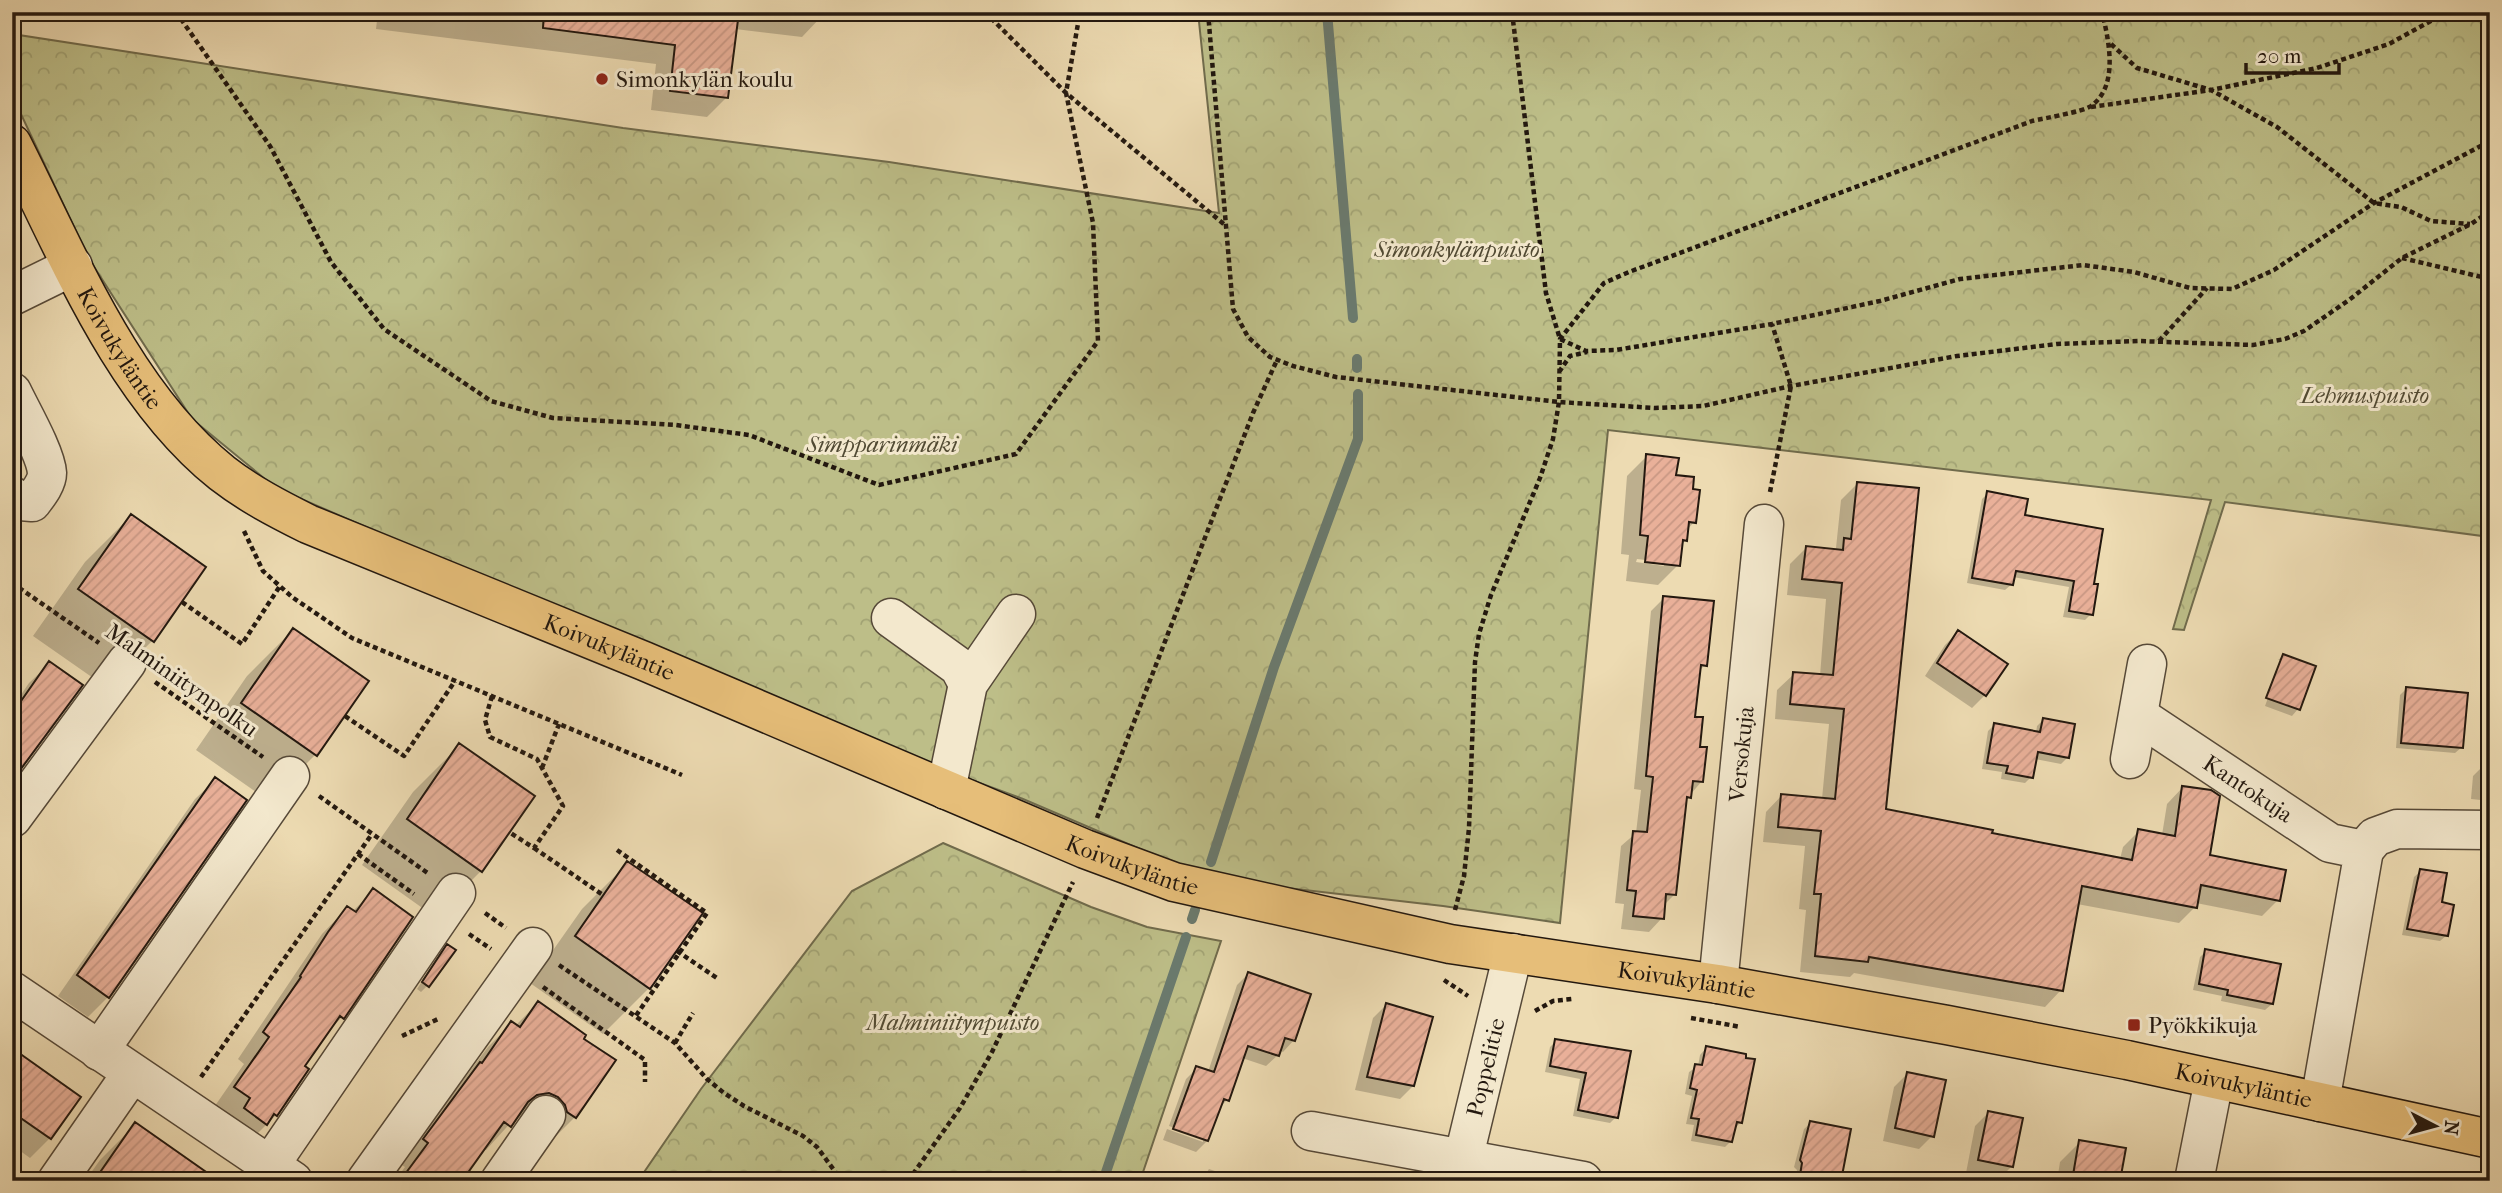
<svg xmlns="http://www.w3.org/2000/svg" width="2502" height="1193" viewBox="0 0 2502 1193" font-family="'IM FELL French Canon',serif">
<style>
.park{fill:url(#park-crowns);stroke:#706b4c;stroke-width:2}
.shadow{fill:#0003;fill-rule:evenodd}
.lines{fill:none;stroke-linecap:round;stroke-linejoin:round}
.stream{stroke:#6a7a6e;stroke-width:10}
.building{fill:url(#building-hatch);stroke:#23180f;stroke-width:2}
.minor-casing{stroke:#564938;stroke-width:41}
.major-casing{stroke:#23180f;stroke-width:41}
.path{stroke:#23180f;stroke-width:4.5;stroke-dasharray:5 3.5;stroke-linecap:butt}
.minor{stroke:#f3e8cd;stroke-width:38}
.major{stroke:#e6be79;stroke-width:38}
.poi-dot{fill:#8f2418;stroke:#f3e8cd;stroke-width:2.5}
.labels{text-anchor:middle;stroke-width:6;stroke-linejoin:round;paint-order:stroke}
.poi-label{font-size:23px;fill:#23180f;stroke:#f3e8cd;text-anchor:start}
.park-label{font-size:23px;font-style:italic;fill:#514a33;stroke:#f3e8cd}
.street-label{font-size:23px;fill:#23180f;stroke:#f3e8cd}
</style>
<defs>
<pattern id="park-crowns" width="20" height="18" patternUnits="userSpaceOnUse" patternTransform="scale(1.75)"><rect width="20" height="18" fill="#bdbe88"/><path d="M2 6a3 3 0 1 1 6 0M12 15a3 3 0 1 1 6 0" fill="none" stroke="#a2a374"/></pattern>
<pattern id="building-hatch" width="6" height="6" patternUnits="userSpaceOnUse" patternTransform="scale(1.75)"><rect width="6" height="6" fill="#e9b099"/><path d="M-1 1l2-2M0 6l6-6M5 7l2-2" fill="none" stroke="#c89783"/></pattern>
</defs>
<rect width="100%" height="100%" fill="#eddbb2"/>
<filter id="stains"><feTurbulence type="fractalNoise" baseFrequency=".00286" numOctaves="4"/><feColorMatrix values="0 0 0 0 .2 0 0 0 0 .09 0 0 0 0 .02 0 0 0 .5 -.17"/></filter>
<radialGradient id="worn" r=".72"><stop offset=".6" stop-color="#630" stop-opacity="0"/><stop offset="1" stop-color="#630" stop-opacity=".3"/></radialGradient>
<path class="park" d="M1198 12H2490V537L2225 502 2184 630 2173 629 2211 500 1608 430 1560 923 1443 906 1210 879 1023 799 904 755 752 694 276 488 192 419 89 259 12 95V34L623 128 889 162 1219 213Z
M943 843 1091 907 1147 927 1221 941 1140 1181H638L701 1089 852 891Z"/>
<path class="shadow" d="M378 12H822L821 17 802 37 735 29 727 97 707 117 651 110 656 64 376 29Z
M1647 456 1674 477 1694 522 1687 530 1686 540 1681 545 1678 565 1658 585 1626 581 1629 555 1621 554 1627 476ZM1637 559 1664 562V566L1636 562Z
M1858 483 1884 811 1990 835 2120 859 2123 847 2139 831 2162 835 2167 804 2183 787 2208 856 2278 900 2262 916 2196 903 2195 907 2179 923 2077 904 2061 990 2045 1007 1854 973 1850 977 1800 972 1806 910 1799 909 1805 846 1763 842 1766 812 1782 795 1822 799 1829 724 1775 719 1777 690 1794 674 1820 676 1826 599 1787 595 1790 564 1806 548 1834 550 1836 548 1841 500Z
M1988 493 2023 516 2092 585 2091 614 2085 620 2063 617 2069 587 2013 577 2012 584 2005 590 1967 583 1982 499Z
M131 516 204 567 152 641 106 687 33 636 85 562Z
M1664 598 1705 665 1698 672 1693 718 1702 781 1684 802 1675 894 1663 906 1662 918 1649 932 1621 929 1624 904 1615 903 1621 846 1636 833 1641 790 1634 789 1651 611Z
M293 630 366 681 315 755 269 801 196 750 247 676Z
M1958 632 1985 695 1972 708 1925 676 1945 645Z
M2283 656 2314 667 2298 709 2292 716 2265 706 2282 660H2278Z
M49 664 12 778V708L29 683Z
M2406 689 2462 747 2455 753 2396 748 2400 695Z
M2043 720 2068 757 2061 764 2035 759 2031 777 2025 783 2001 779 2002 772 1982 769 1988 731 1995 724 2036 733 2037 726Z
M459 746 481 871 435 917 362 865 413 792Z
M2486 763H2490V801L2471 799 2473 776Z
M215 780 108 997 88 1017 58 996 195 799Z
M628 863 649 988 603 1034 530 983 582 909Z
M2421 871 2440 904 2447 935 2440 941 2402 935 2414 877Z
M373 891 342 1017 324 1036 302 1067 307 1070 276 1115 250 1141 210 1113 244 1064 238 1059 322 934 347 908 352 912Z
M453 951 427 986 421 992 417 989 441 953Z
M2206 951 2272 1004 2265 1010 2221 1001 2222 996 2193 990 2200 957Z
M1248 974 1294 1040 1283 1052 1279 1050 1278 1055 1266 1066 1242 1058 1227 1100 1218 1109 1207 1141 1196 1152 1163 1140 1167 1129 1203 1142V1138L1169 1126 1186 1079 1197 1068 1208 1072 1237 985Z
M538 1003 575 1117 551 1141 522 1116 515 1118 486 1150 483 1148 464 1175 472 1181H395L405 1167 400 1164 488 1047 512 1023 515 1026Z
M1386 1005 1413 1086 1400 1099 1355 1090 1373 1018Z
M1556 1041 1590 1047 1616 1117 1610 1123 1573 1116 1580 1079 1545 1072 1550 1047Z
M1706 1048 1741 1122 1735 1128 1731 1141 1725 1147 1691 1141 1694 1125 1686 1124 1692 1096 1685 1094 1689 1072 1698 1066 1700 1055Z
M12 1051 78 1097 50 1138 30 1158 12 1145Z
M1907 1074 1932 1136 1919 1149 1883 1141 1894 1087Z
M1988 1113 2012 1166 1999 1179 1966 1173 1975 1126Z
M1811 1123 1839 1181H1795L1797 1170 1794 1167 1804 1129Z
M136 1124 216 1181H85L100 1160Z
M2080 1142 2118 1181H2057L2060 1162Z
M1209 1169 1244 1181H1201Z"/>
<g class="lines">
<path class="stream" d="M1327 12 1353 318
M1357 359V368
M1211 862 1274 667 1358 439V394
M1192 919 1195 910
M1103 1181 1186 937"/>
</g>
<path class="building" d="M544 12H739L728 98 670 91 675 45 543 28Z
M1646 454 1679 458 1676 475 1694 477 1693 489 1700 490 1696 523 1689 522 1687 541 1683 540 1680 566 1645 562 1648 536 1640 535Z
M1857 482 1919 488 1886 809 1993 830 1992 833 2132 860 2138 829 2175 836 2182 786 2211 790 2220 796 2210 855 2286 870 2280 901 2201 885 2197 908 2082 886 2063 991 1869 957 1868 962 1815 956 1821 894H1814L1821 831 1778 827 1781 794 1835 799 1844 709 1790 704 1793 672 1833 675 1842 583 1802 579 1806 546 1843 550 1844 538 1851 539Z
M1987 491 2028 499 2025 515 2103 529 2094 584H2098L2093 615 2069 611 2074 581 2016 571 2013 585 1972 578Z
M131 514 206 567 154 642 78 589Z
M1663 596 1714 601 1707 666 1701 665 1695 717H1703L1700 747H1707L1703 782 1693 781 1691 798 1687 797 1676 895 1666 894 1664 919 1633 916 1636 891 1627 890 1633 831 1647 832 1653 777 1646 776Z
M293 628 369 681 317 756 241 703Z
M1958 630 2008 664 1986 696 1937 663Z
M2283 654 2316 666 2300 710 2266 698Z
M49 661 83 685 12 781V714Z
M2406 687 2468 693 2463 748 2401 743Z
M2043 718 2075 724 2069 758 2038 752 2033 778 2006 773 2008 766 1987 763 1994 723 2040 732Z
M459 743 535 796 482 872 407 819Z
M215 777 247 800 109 998 77 975Z
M627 861 703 913 650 989 575 936Z
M2420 869 2447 873 2442 902 2454 905 2448 936 2407 929Z
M373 888 413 917 344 1019 340 1016 305 1066 309 1069 277 1116 274 1114 267 1125 244 1108 250 1098 234 1087 269 1037 263 1032 301 977 300 976 328 932 347 906 356 912Z
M447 944 456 950 429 987 422 982Z
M2205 949 2281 964 2273 1004 2227 995 2228 990 2199 984Z
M1248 972 1311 994 1295 1041 1285 1038 1279 1056 1248 1046 1229 1101 1224 1099 1208 1141 1173 1129 1196 1066 1214 1072Z
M538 1001 586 1035 584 1039 616 1060 576 1118 567 1112 565 1105 558 1097 549 1093 537 1095 528 1102 511 1127 504 1122 462 1181H400L428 1143 423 1139 480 1062 482 1063 511 1021 520 1027Z
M1386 1003 1433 1017 1414 1086 1367 1077Z
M1555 1039 1631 1051 1618 1118 1578 1110 1586 1073 1550 1066Z
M1706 1046 1746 1054V1058L1755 1059 1742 1123 1737 1122 1732 1142 1696 1135 1699 1119 1691 1118 1697 1090 1690 1088 1695 1064 1702 1065Z
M12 1048 81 1097 51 1139 12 1112Z
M1907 1072 1946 1080 1934 1137 1895 1128Z
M1988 1111 2023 1118 2013 1167 1978 1160Z
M1810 1121 1851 1129 1841 1181H1799L1802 1163 1800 1160Z
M135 1122 219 1181H94Z
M2079 1140 2126 1148 2120 1181H2072Z"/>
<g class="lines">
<g class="minor-casing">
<g id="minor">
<path d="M12 296 73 266"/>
<path d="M12 392C21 411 46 454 47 473 47 483 38 494 32 502L20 501 12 496"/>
<path d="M891 618 959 667 968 684"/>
<path id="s1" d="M2139 716 2330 843 2364 850 2320 1102"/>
<path d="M2130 759 2147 664"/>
<path d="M946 790 968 684 1016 614"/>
<path d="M12 818 127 662"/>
<path d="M2364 850 2375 837 2397 829 2490 830"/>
<path id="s2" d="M1718 984 1764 524"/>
<path d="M12 991 293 1181"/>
<path d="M99 1051 290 776"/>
<path d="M1311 1131 1583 1181"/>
<path d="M270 1165 456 893"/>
<path d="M57 1181 132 1073"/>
<path d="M366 1181 533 947"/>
<path d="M500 1181 546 1115"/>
<path id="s3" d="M1458 1181 1513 953"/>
<path d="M2194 1181 2214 1080"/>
</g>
</g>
<g class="major-casing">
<g id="major">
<path id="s4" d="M12 144C68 255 123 394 222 473 249 494 278 509 308 524L644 661 1085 849 1174 882 1450 944 1718 984 1947 1025 2127 1060 2490 1139"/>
</g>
</g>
<path class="path" d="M176 12 270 146 331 262 384 329 491 401 553 418 676 425 749 435 879 485 1016 454 1098 341 1093 223 1066 93 1080 12
M985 12 1066 93 1225 225
M1208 12 1233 309 1248 337 1270 357 1293 366 1336 377 1559 402 1655 408 1703 406 1791 386 1957 356 2057 344 2138 341 2253 345 2285 339 2304 331 2349 300 2402 258 2471 224 2490 211
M1512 12 1546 293 1560 339 1586 351 1616 350 1772 324 1880 301 1960 279 2083 265 2134 272 2190 288 2232 289 2274 270 2374 203 2490 141
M2111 44 2137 68 2211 90 2277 127 2374 203 2401 207 2431 221 2470 224
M2091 107 2211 90 2317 68 2389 44 2447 12
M2402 258 2490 279
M2159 341 2207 288
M1559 372 1570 356 1587 352
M1770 492 1791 386 1772 324
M244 531 263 571 292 597 352 638 682 775
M12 583 99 643
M182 602 242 644 280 586
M155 682 263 757
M492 696 485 720 490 737 537 759 563 806 534 848 509 832
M345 716 404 756 455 681
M542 768 559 724
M319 796 429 874
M1097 818 1253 413 1277 360
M534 848 603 895
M617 850 707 913 635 1017
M358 854 414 894
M1455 910 1464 876 1469 828 1475 662 1479 634 1491 595 1540 478 1553 439 1559 402 1560 339 1604 283 1629 272 2032 121C2045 118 2082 112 2091 106 2119 86 2109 41 2102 12
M485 913 506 928
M469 934 491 949
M677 951 717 978
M559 965 675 1043 707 1079 724 1093 744 1106 803 1136 817 1147 842 1181
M1444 980 1468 996
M543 987 645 1060V1082
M1535 1011 1553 1001 1572 999
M1691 1018 1741 1027
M402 1036 438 1019
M675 1043 693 1013
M201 1077 372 834
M908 1181 960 1108 992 1052 1073 882"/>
<use href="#minor" class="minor"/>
<use href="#major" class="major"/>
</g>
<g class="poi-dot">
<circle cx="602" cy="79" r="7"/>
<rect x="2127" y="1018" width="14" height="14" rx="3.5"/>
</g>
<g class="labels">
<g class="poi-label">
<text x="616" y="87">Simonkylän koulu</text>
<text x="2148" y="1033">Pyökkikuja</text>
</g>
<g class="park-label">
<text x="1457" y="257">Simonkylänpuisto</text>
<text x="2365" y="403">Lehmuspuisto</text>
<text x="882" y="452">Simpparinmäki</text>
<text x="953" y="1030">Malminiitynpuisto</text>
</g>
<g class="street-label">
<text dy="8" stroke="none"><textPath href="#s4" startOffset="231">Koivukyläntie</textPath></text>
<text dy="8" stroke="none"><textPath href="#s4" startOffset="819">Koivukyläntie</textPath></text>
<text transform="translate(182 680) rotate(35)" y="8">Malminiitynpolku</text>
<text dy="8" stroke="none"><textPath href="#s2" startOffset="231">Versokuja</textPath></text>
<text dy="8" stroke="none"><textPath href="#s1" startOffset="131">Kantokuja</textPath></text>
<text dy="8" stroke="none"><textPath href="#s4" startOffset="1386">Koivukyläntie</textPath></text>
<text dy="8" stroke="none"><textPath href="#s4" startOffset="1953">Koivukyläntie</textPath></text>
<text dy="8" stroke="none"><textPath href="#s3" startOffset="117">Poppelitie</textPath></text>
<text dy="8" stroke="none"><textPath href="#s4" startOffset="2520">Koivukyläntie</textPath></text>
</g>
</g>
<rect width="2502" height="1193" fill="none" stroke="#eddbb2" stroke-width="42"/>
<rect x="14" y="14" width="2474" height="1165" fill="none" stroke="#23180f" stroke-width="3.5"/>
<rect x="21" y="21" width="2460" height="1151" fill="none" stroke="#23180f" stroke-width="2"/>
<g transform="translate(2435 1126) rotate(96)" stroke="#f3e8cd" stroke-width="5" paint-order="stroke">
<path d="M0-5L12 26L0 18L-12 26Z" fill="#23180f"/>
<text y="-10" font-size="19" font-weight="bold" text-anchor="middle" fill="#23180f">N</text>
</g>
<path d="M2246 63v10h93v-10" fill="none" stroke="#23180f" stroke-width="3.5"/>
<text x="2257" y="63" font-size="21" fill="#23180f" stroke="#f3e8cd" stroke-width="5" paint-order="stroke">20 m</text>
<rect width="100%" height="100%" filter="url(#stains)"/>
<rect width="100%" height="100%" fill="url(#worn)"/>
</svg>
